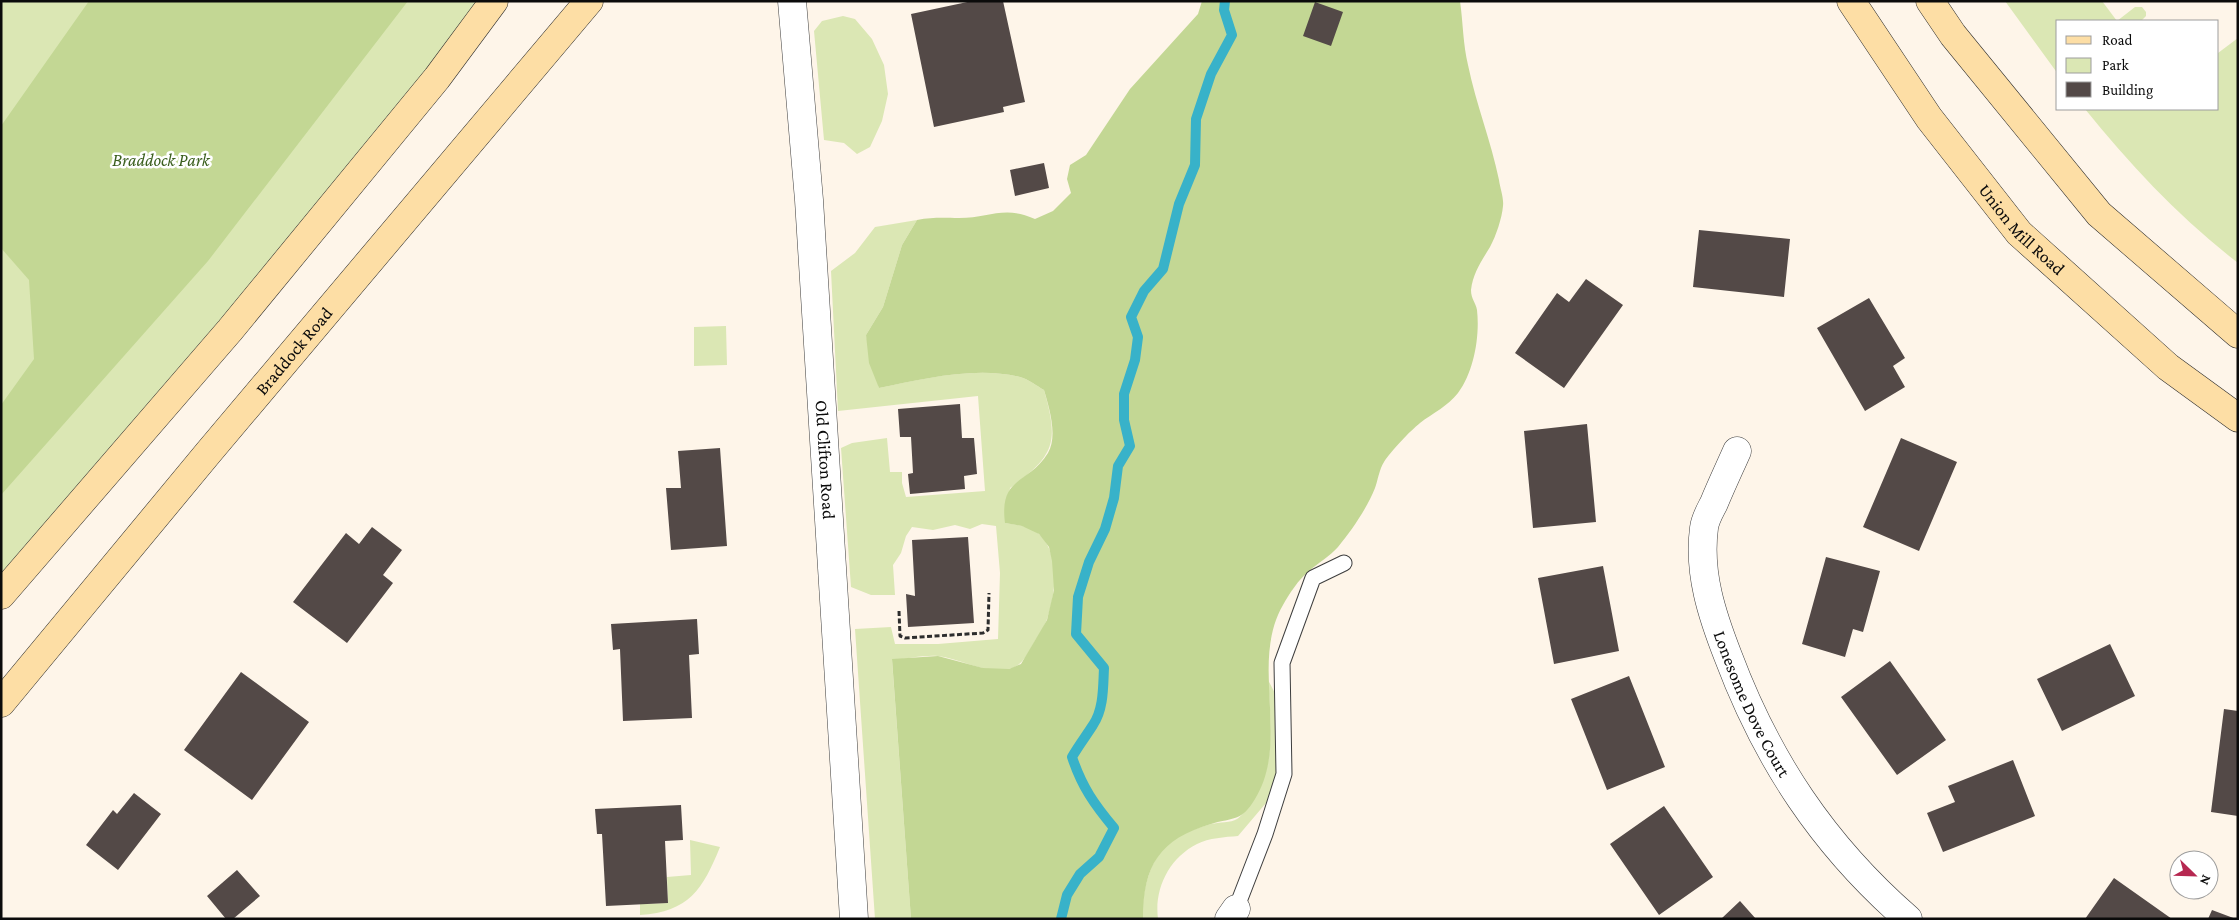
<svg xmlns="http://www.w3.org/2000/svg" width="2239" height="920" viewBox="0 0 2239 920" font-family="'Crimson Pro',serif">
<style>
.green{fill:#dbe7b4}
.forest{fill:#c3d794}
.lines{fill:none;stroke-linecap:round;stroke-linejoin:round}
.stream{stroke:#38b2c9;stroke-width:10}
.building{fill:#534947}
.lane-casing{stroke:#3e3e3e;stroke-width:17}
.street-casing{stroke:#3e3e3e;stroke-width:29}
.secondary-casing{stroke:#2d2d2d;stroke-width:29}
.path{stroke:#2d2d2d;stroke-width:3;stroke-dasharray:5 2.5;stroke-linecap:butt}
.lane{stroke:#fff;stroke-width:15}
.street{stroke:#fff;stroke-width:28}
.secondary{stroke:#fddea5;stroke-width:28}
.labels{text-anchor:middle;stroke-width:5;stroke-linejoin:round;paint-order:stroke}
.park-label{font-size:18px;font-style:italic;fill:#3b5f1e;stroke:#fff}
.street-label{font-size:18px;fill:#0b0b0b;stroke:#fff}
</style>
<rect width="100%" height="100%" fill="#fef5e9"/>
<path class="green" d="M1 1H492L1 609Z
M2005 1H2102L2117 21 2135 7H2142L2146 12V16L2141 21H2058V74Z
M843 16 855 19 872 39 884 65 888 94 882 121 870 147 857 154 844 143 824 140 814 31 822 21Z
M2238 38V263C2181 219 2130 165 2085 109H2218V53Z
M917 220 902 245 883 307 866 335 879 388C923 379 975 366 1020 377 1028 379 1037 386 1044 390 1059 443 1055 455 1010 488L1005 523C1016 525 1031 526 1040 535 1060 555 1056 594 1047 619 1044 628 1037 637 1032 646 1027 655 1021 667 1009 669 985 674 961 659 938 656 923 655 907 659 892 660L911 919H875L855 629 891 627 895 644H938L998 639 1000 573 996 526 982 524 970 529 955 525 933 530 912 527 906 536 901 553 893 565 895 595H871L851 587 841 448 852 443 887 438 890 472H902V483L906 497 985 491 978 396 838 411 831 271 855 253 875 227Z
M726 326 727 365 694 366V327Z
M1268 680 1278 699 1279 762 1275 787 1266 803 1238 836C1225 837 1209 838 1197 844 1169 858 1154 889 1158 919H1143C1141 892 1150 856 1173 840 1184 832 1198 828 1211 824 1219 822 1231 823 1237 819 1241 817 1244 811 1247 808 1277 774 1271 722 1268 680Z
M690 840 720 847C703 889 689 912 640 915V904L668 903 667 877 691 875Z"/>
<path class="forest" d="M89 1H408L208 261 1 495V405L34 359 29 280 1 248V126Z
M1202 1H1460C1463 22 1463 45 1468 65 1476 104 1491 141 1499 180 1500 188 1504 198 1503 206 1502 218 1496 236 1490 247 1481 262 1473 273 1471 290 1471 299 1476 303 1477 310 1480 336 1474 372 1458 393 1448 406 1433 413 1420 423 1410 431 1391 451 1384 462 1379 470 1378 480 1375 488 1367 508 1352 530 1338 547 1330 556 1318 563 1309 571 1299 579 1289 594 1283 605 1249 664 1291 740 1255 799 1241 822 1234 817 1211 824 1160 839 1143 865 1143 919H911L892 659 938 656 983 668 1009 669 1021 664 1047 620 1054 590 1052 561 1049 547 1039 534 1022 526 1005 523C999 476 1028 485 1048 453 1058 436 1049 407 1044 390 1037 386 1028 379 1020 377 975 366 924 379 879 388L869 363 866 335 883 307 902 245 917 220C933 217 944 218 959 218 990 218 1004 205 1035 219L1053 211 1071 193 1067 179 1070 165 1086 155 1130 89 1198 14Z"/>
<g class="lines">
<path class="stream" d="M1061 919 1067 895 1080 874 1099 857 1114 828C1094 804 1082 787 1072 757 1079 745 1086 736 1093 725 1104 709 1103 686 1104 668L1076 634 1078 597 1089 562 1105 529 1114 498 1118 466 1130 446 1124 420V394L1135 360 1138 337 1131 317 1144 291 1163 269 1179 204 1195 165 1196 119 1211 74 1232 35 1224 10 1225 1"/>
</g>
<path class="building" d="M972 1H1003L1025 102 1003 107 1004 112 934 127 911 14Z
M1315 2 1343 12 1331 46 1303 36Z
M1044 163 1049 188 1015 196 1010 170Z
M1699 230 1790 239 1784 297 1693 287Z
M1586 279 1623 305 1564 388 1515 353 1557 293 1569 302Z
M1869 298 1905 358 1893 366 1905 387 1865 411 1817 328Z
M960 404 962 438H974L977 474 964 476 965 489 910 494 908 474 913 473 911 437H900L898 409Z
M1587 424 1596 522 1533 528 1524 431Z
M1901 438 1957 462 1919 551 1863 527Z
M720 448 727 546 671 550 666 488H681L678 451Z
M372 527 402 550 383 575 393 583 347 643 293 602 346 533 359 544Z
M968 537 974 623 908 627 906 594 915 596 912 540Z
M1826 557 1880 571 1863 632 1853 629 1845 657 1802 644Z
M1603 566 1619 651 1554 664 1538 578Z
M697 619 699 654 689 655 692 718 623 721 620 649 613 650 611 624Z
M2110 644 2135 696 2062 731 2037 679Z
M1890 661 1946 740 1897 775 1841 697Z
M241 672 309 722 252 800 184 750Z
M1629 676 1665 767 1607 790 1571 699Z
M2224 709 2238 711V816L2211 812Z
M2013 760 2035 816 1943 852 1927 813 1955 802 1948 786Z
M134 793 161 814 118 870 86 845 113 810 117 814Z
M681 805 683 840 665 841 668 903 606 906 602 834H597L595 809Z
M1664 806 1713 877 1659 915 1610 844Z
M237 870 260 896 233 919H226L207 896Z
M2114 878 2172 919H2085Z
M1740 901 1756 919H1721Z
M2212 910 2236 919H2208Z"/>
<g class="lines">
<g class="lane-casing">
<path id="lane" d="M1236 909 1265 834 1284 774 1282 663 1313 578 1344 563"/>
</g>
<g class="street-casing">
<g id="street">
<path id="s1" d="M792 1 809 200 854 919"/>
<path id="s2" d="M1737 451C1729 469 1721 486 1714 503 1710 511 1705 519 1704 528 1698 573 1712 615 1728 656 1767 760 1823 845 1908 919"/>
<path d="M1229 919 1236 909"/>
</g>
</g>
<g class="secondary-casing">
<g id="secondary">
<path id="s3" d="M1851 1 1929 118 2019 233 2168 367 2238 418"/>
<path d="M1930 1 1953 35 2099 214 2238 334"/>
<path d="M1 595 230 330 437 78 494 1"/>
<path id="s4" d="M1 703 208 453 589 1"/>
</g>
</g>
<path class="path" d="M899 611 900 636 905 638 983 633 988 630 989 593"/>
<use href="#lane" class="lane"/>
<use href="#street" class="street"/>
<use href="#secondary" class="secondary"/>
</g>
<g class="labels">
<g class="park-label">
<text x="161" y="166">Braddock Park</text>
</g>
<g class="street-label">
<text dy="6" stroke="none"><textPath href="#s3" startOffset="286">Union Mill Road</textPath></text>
<text dy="6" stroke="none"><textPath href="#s4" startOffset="458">Braddock Road</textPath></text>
<text dy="6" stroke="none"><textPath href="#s1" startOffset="460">Old Clifton Road</textPath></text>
<text dy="6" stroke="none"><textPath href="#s2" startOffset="269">Lonesome Dove Court</textPath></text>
</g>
</g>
<rect width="2239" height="920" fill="none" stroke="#0b0b0b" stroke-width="5"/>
<rect x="2056" y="20" width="162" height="90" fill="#ffffff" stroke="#9d9d9d"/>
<rect x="2066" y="36" width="25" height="8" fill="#fddea5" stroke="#9d9d9d"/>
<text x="2102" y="45" font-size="15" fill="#0b0b0b">Road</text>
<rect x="2066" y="58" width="25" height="15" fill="#dbe7b4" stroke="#9d9d9d"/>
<text x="2102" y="70" font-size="15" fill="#0b0b0b">Park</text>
<rect x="2066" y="82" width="25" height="15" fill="#534947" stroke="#9d9d9d"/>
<text x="2102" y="95" font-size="15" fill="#0b0b0b">Building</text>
<g transform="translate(2194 875) rotate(113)"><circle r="24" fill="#ffffff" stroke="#9d9d9d"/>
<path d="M0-4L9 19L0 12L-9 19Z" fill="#b62851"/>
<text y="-8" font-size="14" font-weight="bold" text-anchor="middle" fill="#0b0b0b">N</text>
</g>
</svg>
